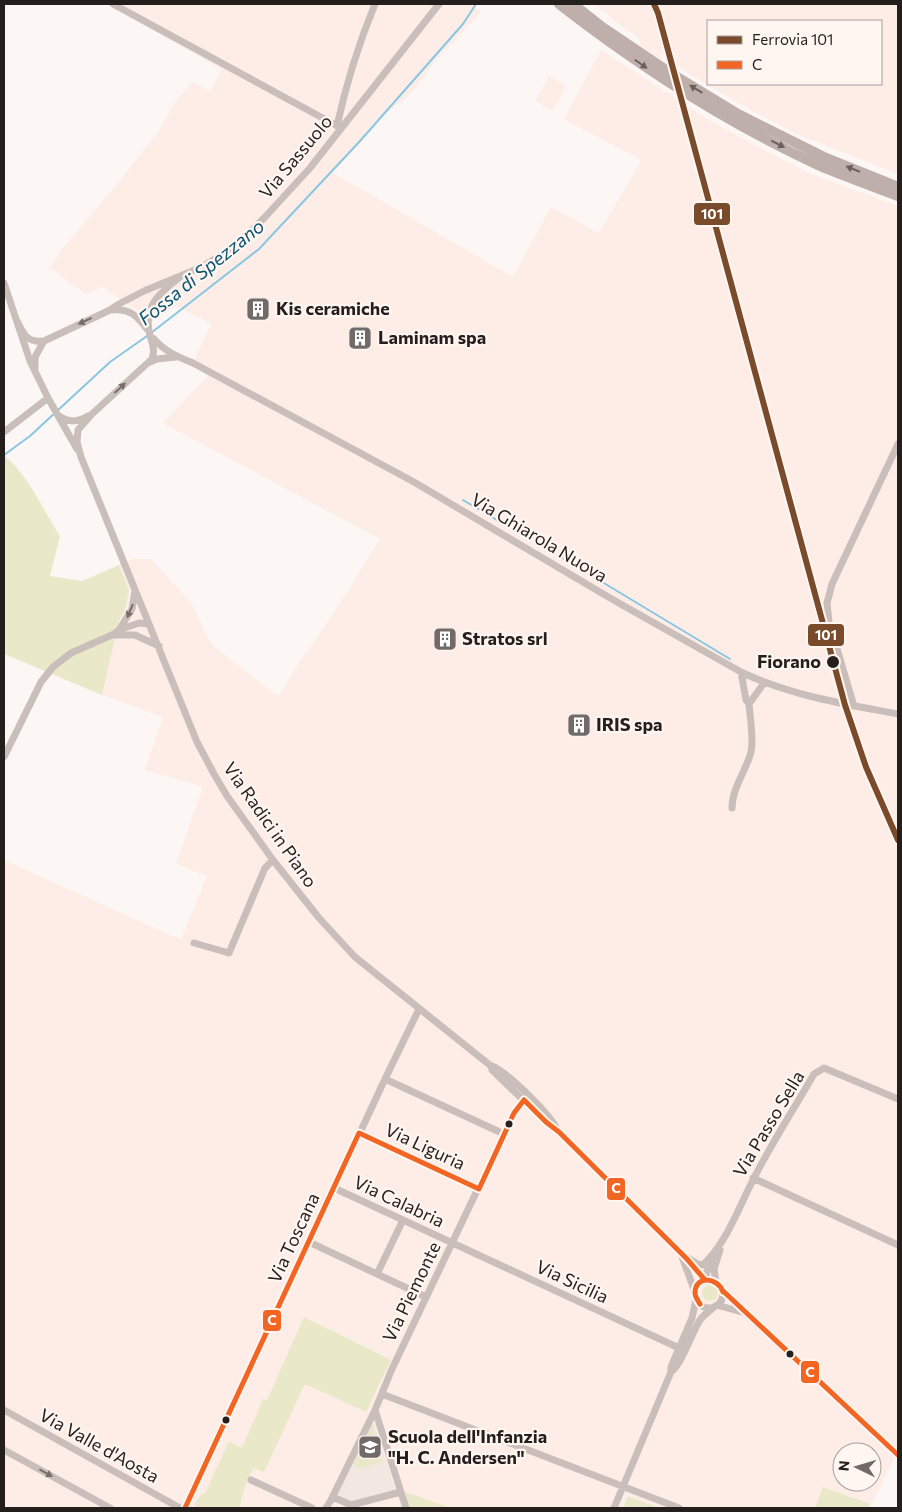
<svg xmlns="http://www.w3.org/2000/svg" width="902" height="1512" viewBox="0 0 902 1512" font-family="Commissioner,sans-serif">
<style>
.built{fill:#fdede6;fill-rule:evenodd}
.education{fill:#f3e7e2}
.green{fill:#e9e9c9}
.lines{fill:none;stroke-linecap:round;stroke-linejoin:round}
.stream{stroke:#89c6e3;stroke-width:2}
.minor{stroke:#cabeba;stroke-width:7}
.highway{stroke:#beafaa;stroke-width:10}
.bus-1-casing{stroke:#fff5f1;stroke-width:9}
.bus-1{stroke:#f26522;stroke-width:5}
.rail-1-casing{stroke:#fff5f1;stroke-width:10}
.rail-1{stroke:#7a4b2a;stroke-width:6}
.oneway{fill:#69605c}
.oneway2{fill:#776e6b}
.stop-dot{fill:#241f1c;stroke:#fff5f1;stroke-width:2}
.labels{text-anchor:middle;stroke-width:4.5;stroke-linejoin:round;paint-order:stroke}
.street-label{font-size:18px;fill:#241f1c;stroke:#fff5f1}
.poi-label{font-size:18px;font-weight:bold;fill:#241f1c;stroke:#fff5f1;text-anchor:start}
.stop-label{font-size:18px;font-weight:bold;fill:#241f1c;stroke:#fff5f1;text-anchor:end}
.water-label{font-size:19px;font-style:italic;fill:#0a5471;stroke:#fff5f1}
.line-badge{stroke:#fff5f1;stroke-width:2}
.badge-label{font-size:14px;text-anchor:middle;font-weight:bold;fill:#fff}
</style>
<rect width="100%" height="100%" fill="#fcf6f4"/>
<path class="built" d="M107 4H471L481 12 434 62 423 79 407 97 371 125 357 146 333 173 513 277 551 207 599 233 642 160 564 119 601 50 667 93H673V97L716 124 808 173 898 206V1451L869 1508H659L628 1496 623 1508H4V860L181 940 207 876 176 864 203 787 145 770 163 717 102 695 119 621 125 610 129 590 119 565 132 559H151L192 604 207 637 214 647 278 696 306 652 307 653 344 597 380 539 163 423 211 373 193 363 211 324 176 306 152 321 103 287 85 294 50 268 62 249 121 179 158 132 176 101 192 82 211 92 221 69ZM842 1452H872V1482H842Z
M595 4H898V174L794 133 742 105 689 74 653 48 654 51 662 57 663 61 640 45 638 37 617 23ZM881 21V84H708V21Z
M549 76 566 85 553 111 536 101Z"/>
<path class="education" d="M372 1417 396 1492 351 1502 335 1495Z"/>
<path class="green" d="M4 455C30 478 41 507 60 536L50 576 82 581 119 565 129 590 125 610 119 621 102 695 4 654Z
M702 1293a8 8 0 1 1 16 0a8 8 0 1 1-16 0Z
M304 1317 391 1360 366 1412 305 1384 264 1472 253 1468 245 1486 239 1508H195C195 1501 199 1496 205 1493L229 1441 242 1448 263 1399 267 1400Z
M372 1422 382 1462 359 1469 353 1464Z
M823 1487 870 1504 867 1508H815Z
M405 1492 451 1508H409Z
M628 1496 659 1508H623Z"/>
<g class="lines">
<path class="stream" d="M151 333 259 249 360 141 463 24 476 4
M4 455 30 436 110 362 147 336
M463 500 526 537
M559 556 730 659"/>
<path class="minor" d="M113 4 341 128
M337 126C346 84 359 43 375 4
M181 276C162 291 144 304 149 331 151 342 156 348 152 359L92 414 78 430 77 442 81 457 197 742 214 774 227 796 273 860 319 918 355 957 491 1066 492 1070 546 1122 559 1132 681 1254C689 1258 696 1273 705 1280
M4 283 30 361 48 398 77 449
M110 310C130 308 136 315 148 330
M17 321C24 334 26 343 44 341L110 310 117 305 144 291 202 267 232 248 248 234 266 216 310 168 439 4
M154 339C164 351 178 357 193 363L414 482 610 598 741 672C791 696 845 704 898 714
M150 362 157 359 176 357
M35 368V357L44 341
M59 416C70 423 77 422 88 416
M4 432 48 398
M119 630 132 609 135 591
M112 635H135L159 646
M749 704 764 683
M854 706 829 622 827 603 832 584 898 444
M4 757 41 682 53 667 71 653 112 635 119 630 139 623 149 624
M732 808C732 788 746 771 751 752 754 739 750 717 749 704L746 700 741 672
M194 943 229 953 265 868 273 860
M492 1066C510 1074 546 1111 556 1127
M385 1079 504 1134
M359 1133 479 1189
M753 1178 898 1245
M334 1188 679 1348
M309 1242 426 1297
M681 1254 695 1292
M688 1258 697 1264 703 1265C727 1242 738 1209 753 1180 771 1144 794 1109 814 1074L824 1068 898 1099
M377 1274 403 1220
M706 1280V1274L713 1258
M695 1294a14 14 0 1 1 28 0a14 14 0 1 1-28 0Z
M716 1282 714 1269 720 1250
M722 1290C729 1297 741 1304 745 1313L898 1455
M717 1305 745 1313
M671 1372C681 1366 692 1332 700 1320 704 1314 709 1312 714 1307
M382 1394 679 1508
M4 1410 180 1508
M375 1410 406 1508
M4 1450 110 1508
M251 1480 312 1508
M331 1500 375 1410 392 1369 514 1113 524 1100
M185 1508 385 1079 419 1009
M326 1508 331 1500 335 1498 351 1505 401 1492
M614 1508 671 1372V1367L692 1318 696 1300"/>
<path class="highway" d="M559 4C640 67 727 123 820 166 846 177 872 186 898 196
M573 4 602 27 669 72 738 114 826 158 898 187"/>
<g class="bus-1-casing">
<path id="bus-1" d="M524 1100 546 1122 559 1132 687 1259 705 1280
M359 1133 479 1189
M479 1189 514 1113 524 1100
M722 1290 898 1455
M700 1304C698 1301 695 1297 695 1293 695 1275 718 1277 723 1292
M185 1508 359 1133"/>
</g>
<use href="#bus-1" class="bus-1"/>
<g class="rail-1-casing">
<path id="rail-1" d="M654 4 658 13 845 705 866 767 898 840"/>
</g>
<use href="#rail-1" class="rail-1"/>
</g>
<defs><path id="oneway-solid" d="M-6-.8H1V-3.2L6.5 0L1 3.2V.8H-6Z" transform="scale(1.25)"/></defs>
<g class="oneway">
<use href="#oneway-solid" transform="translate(641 64) rotate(35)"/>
<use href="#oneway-solid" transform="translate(696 89) rotate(-149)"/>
<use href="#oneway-solid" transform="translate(778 144) rotate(27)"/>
<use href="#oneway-solid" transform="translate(853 169) rotate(-158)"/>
</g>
<g class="oneway2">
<use href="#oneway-solid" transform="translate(85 321) rotate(155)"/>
<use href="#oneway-solid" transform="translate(120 388) rotate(-42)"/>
<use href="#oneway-solid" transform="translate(130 611) rotate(113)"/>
<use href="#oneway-solid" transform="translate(46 1473) rotate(29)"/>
</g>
<defs>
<g id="building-square" transform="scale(1.25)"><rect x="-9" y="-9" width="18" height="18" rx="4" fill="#706a68" stroke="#fff5f1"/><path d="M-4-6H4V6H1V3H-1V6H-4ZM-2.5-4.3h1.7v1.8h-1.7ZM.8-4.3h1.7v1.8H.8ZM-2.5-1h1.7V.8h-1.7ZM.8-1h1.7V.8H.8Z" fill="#fff"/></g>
<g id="school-square" transform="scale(1.25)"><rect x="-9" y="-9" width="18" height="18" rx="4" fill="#706a68" stroke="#fff5f1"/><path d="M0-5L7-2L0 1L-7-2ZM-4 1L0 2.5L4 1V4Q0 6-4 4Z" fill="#fff"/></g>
</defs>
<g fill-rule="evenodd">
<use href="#building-square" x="258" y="309"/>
<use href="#building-square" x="360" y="338"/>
<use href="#building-square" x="445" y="639"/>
<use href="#building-square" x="579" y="725"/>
<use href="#school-square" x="370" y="1447"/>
</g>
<g class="stop-dot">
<circle cx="833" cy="662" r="7"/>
<circle cx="509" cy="1124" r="4.5"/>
<circle cx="790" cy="1354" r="4.5"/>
<circle cx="226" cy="1420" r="4.5"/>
</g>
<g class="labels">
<g class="street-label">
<text transform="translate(296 157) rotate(-50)" y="6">Via Sassuolo</text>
<text transform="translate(539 538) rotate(31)" y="6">Via Ghiarola Nuova</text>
<text transform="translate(270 825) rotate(55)" y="6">Via Radici in Piano</text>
<text transform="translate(769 1124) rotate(-59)" y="6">Via Passo Sella</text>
<text transform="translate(425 1147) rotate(25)" y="6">Via Liguria</text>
<text transform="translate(399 1202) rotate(25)" y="6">Via Calabria</text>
<text transform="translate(294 1238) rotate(-65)" y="6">Via Toscana</text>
<text transform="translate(572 1282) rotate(25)" y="6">Via Sicilia</text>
<text transform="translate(412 1292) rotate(-64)" y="6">Via Piemonte</text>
<text transform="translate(99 1446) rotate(29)" y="6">Via Valle d'Aosta</text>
</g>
<g class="poi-label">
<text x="276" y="315">Kis ceramiche</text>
<text x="378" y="344">Laminam spa</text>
<text x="462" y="645">Stratos srl</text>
<text x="596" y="731">IRIS spa</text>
<text x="388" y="1443">Scuola dell'Infanzia<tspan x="388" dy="21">"H. C. Andersen"</tspan></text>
</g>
<g class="stop-label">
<text x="821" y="668">Fiorano</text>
</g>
<g class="water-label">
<text transform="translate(201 272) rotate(-39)" y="7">Fossa di Spezzano</text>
</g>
</g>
<g class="line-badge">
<rect x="693" y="202" width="38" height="24" rx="5" fill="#7a4b2a"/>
<rect x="807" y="623" width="38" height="24" rx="5" fill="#7a4b2a"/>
<rect x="606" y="1177" width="20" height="24" rx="5" fill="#f26522"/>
<rect x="262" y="1309" width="20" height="23" rx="5" fill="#f26522"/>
<rect x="800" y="1360" width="20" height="24" rx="5" fill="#f26522"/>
</g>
<g class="badge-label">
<text x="712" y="219">101</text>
<text x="826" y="640">101</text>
<text x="616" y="1193">C</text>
<text x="272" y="1325">C</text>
<text x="810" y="1377">C</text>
</g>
<rect width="902" height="1512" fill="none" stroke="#241f1c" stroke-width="10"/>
<rect x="707" y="20" width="175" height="65" fill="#fff5f1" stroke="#a79f9c"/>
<rect x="717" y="36" width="25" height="8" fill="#7a4b2a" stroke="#a79f9c"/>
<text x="752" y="45" font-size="15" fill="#241f1c">Ferrovia 101</text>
<rect x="717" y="61" width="25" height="8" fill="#f26522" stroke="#a79f9c"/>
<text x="752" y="70" font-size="15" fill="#241f1c">C</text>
<g transform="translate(857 1467) rotate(275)"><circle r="24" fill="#fff5f1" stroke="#a79f9c"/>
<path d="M0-4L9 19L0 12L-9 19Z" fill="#706a68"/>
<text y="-8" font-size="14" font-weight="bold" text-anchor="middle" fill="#241f1c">N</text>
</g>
</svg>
